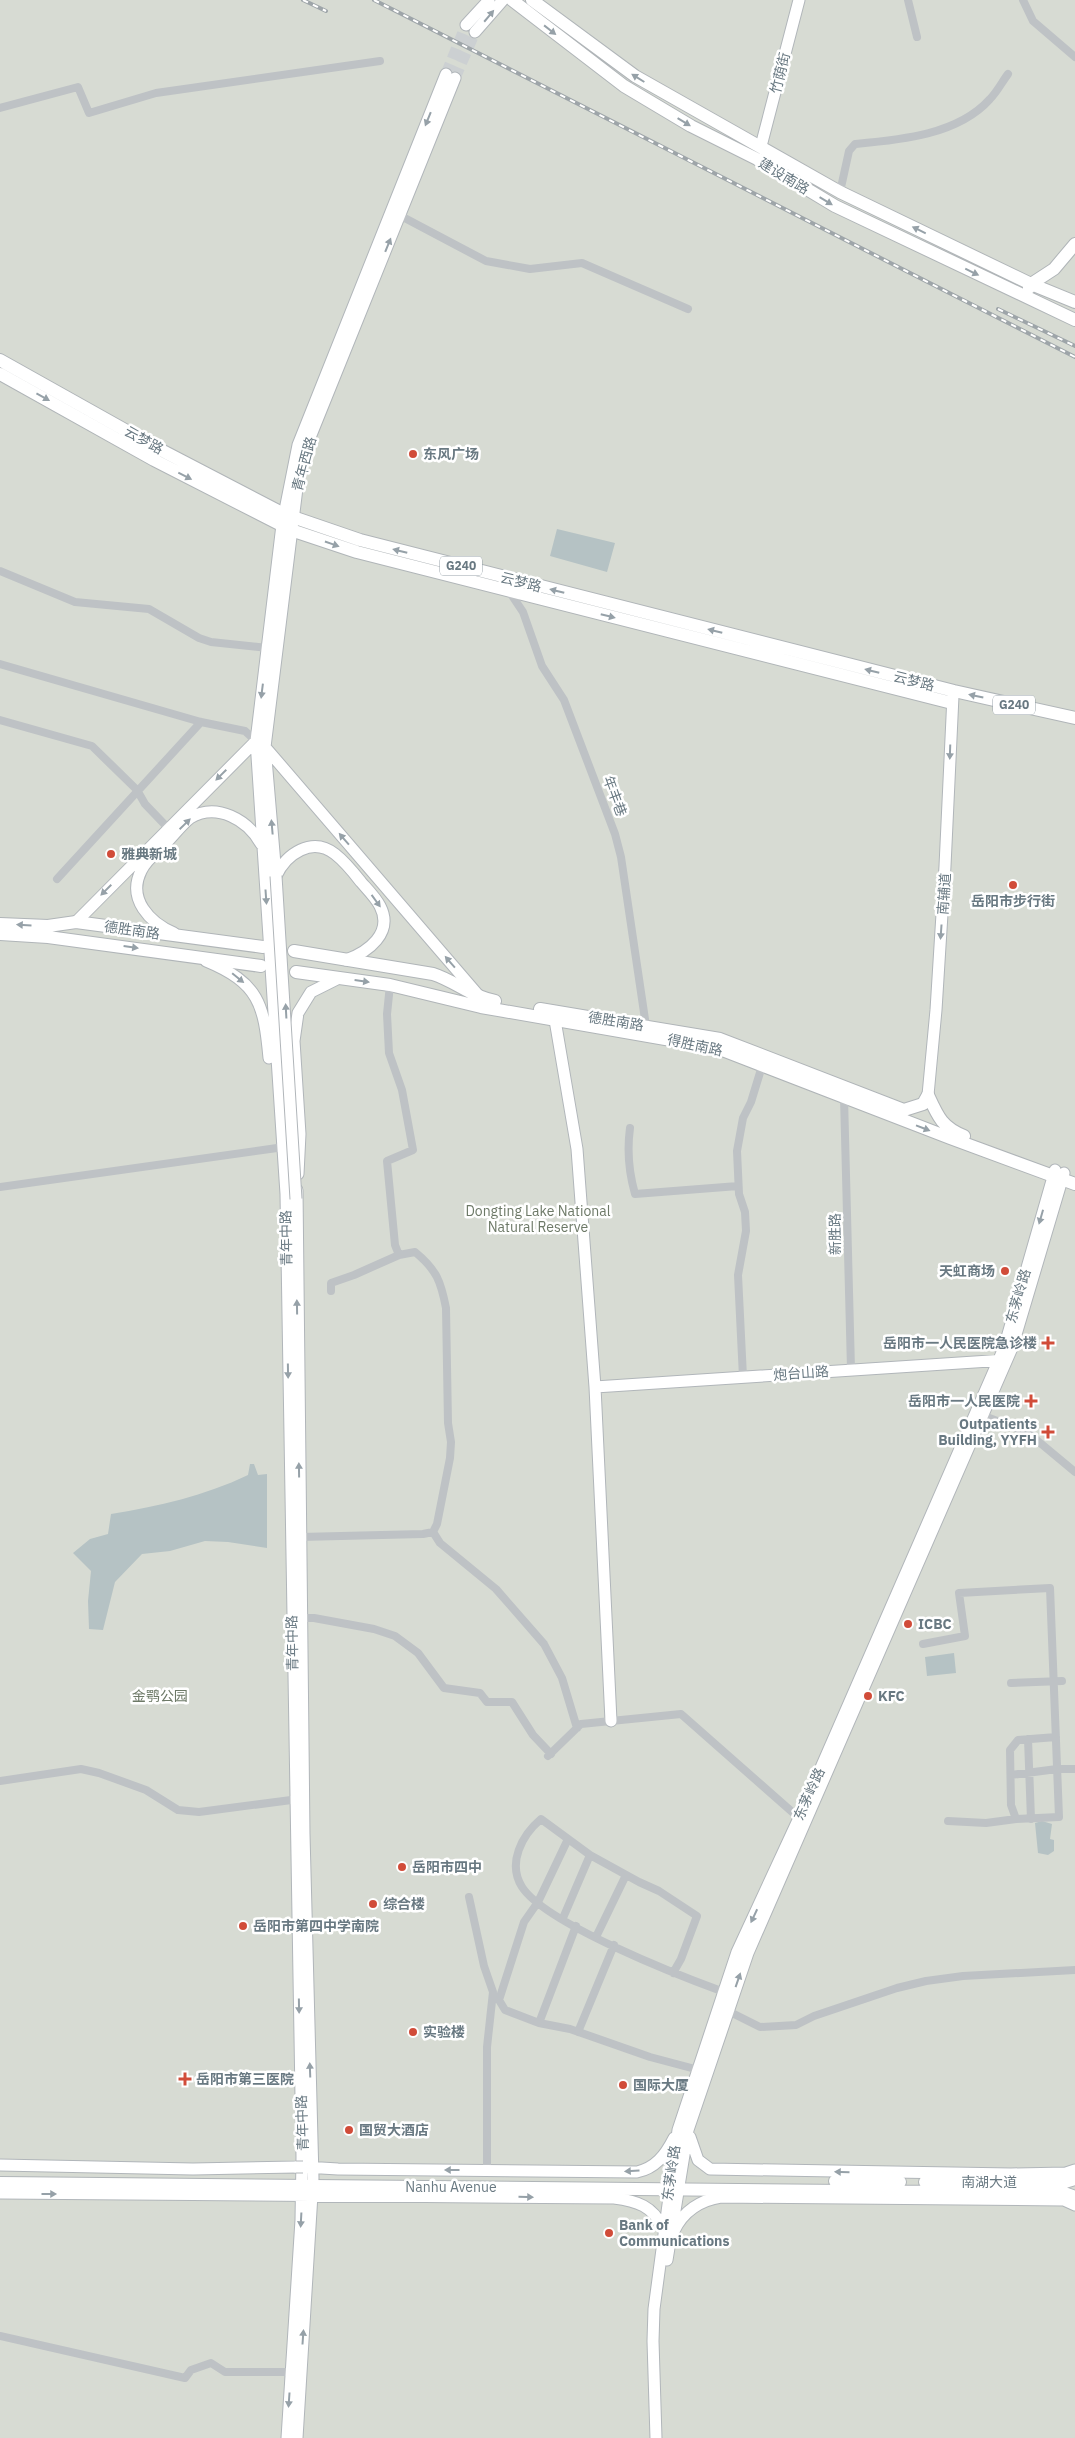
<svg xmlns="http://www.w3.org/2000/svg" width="1075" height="2438" viewBox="0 0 1075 2438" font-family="'IBM Plex Sans','Noto Sans SC',sans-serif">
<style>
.green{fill:#d7dbd3}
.water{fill:#b5c2c4}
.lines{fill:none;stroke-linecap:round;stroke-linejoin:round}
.secondary-tunnel{stroke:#ccd0d2;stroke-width:11;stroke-dasharray:11 5.5;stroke-linecap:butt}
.secondary-casing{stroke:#b1b6ba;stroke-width:13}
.primary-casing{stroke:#b0b5b8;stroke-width:14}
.street{stroke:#bec2c5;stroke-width:8}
.secondary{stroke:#fff;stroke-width:11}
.primary{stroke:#fff;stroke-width:12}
.rail-casing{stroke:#9ea5a9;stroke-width:4}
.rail{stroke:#fff;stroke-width:2;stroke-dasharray:5.5;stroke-linecap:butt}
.secondary-bridge-casing{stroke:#b1b6ba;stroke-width:13;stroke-linecap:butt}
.secondary-bridge{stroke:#fff;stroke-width:11}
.oneway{fill:#96a1a8}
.poi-dot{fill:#d14c39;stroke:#fff;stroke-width:2}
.labels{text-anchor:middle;stroke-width:5;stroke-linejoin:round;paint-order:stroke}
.shield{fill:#fff;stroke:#96a1a8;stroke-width:1}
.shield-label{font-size:12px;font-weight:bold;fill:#697982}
.street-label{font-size:14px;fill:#697982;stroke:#fff}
.poi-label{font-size:14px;font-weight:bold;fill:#697982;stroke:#fff;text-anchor:start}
.park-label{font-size:14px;fill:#6d7967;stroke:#fff}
</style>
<rect width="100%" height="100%" fill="#f6f6f4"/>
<path class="green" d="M0 0H1075V2438H0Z"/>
<path class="water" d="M557 529 615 543 607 572 550 556Z
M250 1464H254L258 1475 267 1474V1548L228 1542 205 1541 170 1551 142 1554 115 1582 103 1630 89 1629 88 1601 91 1571 73 1553 90 1539 108 1534 111 1514C159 1506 204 1496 248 1475Z
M954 1653 956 1673 927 1676 925 1657Z
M1042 1821 1052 1824 1050 1839 1054 1840V1851L1048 1855 1038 1853 1035 1823Z"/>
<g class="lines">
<path class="secondary-tunnel" d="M446 74 466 25
M455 78 475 32"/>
<g class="secondary-casing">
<path id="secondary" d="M466 25 489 0
M475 32 503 0
M761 146 799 0
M265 747 479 996
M276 876 265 747 298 480 309 440 455 78
M276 876C286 854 312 836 335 854 344 861 354 873 361 882 368 890 376 898 380 906 394 933 368 952 346 960
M76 922 256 741
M174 933C150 923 127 899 141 871 146 860 158 851 166 843 174 835 182 824 190 818 217 802 248 820 261 844
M206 961C259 983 264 1004 269 1058
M555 1020 577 1149 595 1387 611 1721
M928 1095 936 1010 945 866 953 696
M298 1174 300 1134 294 1041 298 1013 311 992 339 978
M297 1190 304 1834 313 2178 297 2438
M595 1387 1005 1360
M690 2137 698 2160 710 2169 1011 2174 1066 2173 1075 2170
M0 2165 193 2169 296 2167
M305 2167 338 2169 637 2172C655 2168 665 2156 674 2138
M0 2193 614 2198C637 2201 653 2206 663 2228
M674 2231C683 2211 701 2200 721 2197L1064 2200 1075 2205
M667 2260 688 2130 748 1953 1012 1348 1064 1173
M287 2438 301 2220 302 2157 286 1194 256 741 282 525 298 445 446 74
M656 2438 653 2341 654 2309 678 2130 737 1952 799 1818 1004 1348 1055 1170"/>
</g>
<g class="primary-casing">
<path id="primary" d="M512 0 624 86 691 126 757 159 835 206 1075 320
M532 0 635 76 840 192 1031 284 1075 302
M1029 288 1031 284 1054 269 1075 244
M0 360 159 449 284 514 360 540 954 691 1075 718
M0 374 154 460 291 530 357 552 952 703
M0 924 48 926 76 922 263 947
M0 934 48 937 261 966
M294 951 433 974C455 981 472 997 495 1001
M296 972 390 985 481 1007 717 1048 950 1138 1075 1184
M540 1009 720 1039 904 1110 923 1104 928 1095
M928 1095C938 1117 942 1127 964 1136
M835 2181 900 2182
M925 2182H1065L1075 2179
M0 2183 1064 2193 1075 2197"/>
</g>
<path class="street" d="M908 0 917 37
M1023 0 1033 21 1075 57
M0 108 78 87 89 113 156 93 380 61
M840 192 849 151 855 144C900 140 958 135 990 99 997 92 1002 82 1008 74
M399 215 486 261 530 269 582 263 688 309
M0 571 75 602 149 609 199 638 211 642 268 648
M509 591 523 612 542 666 564 700 615 834 621 857 646 1026
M0 664 201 722 245 731 256 741
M0 720 92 746 137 790 145 804 168 828
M57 879 201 722
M844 1097 851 1369
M630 1128C627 1150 629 1173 635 1194L738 1186
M0 1187 277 1148
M331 1291V1283L354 1275 399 1255 395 1245 387 1161 413 1150 402 1090 389 1053 387 1014 390 985
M743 1377 738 1275 746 1231 745 1212 739 1194 737 1151 743 1118 751 1102 762 1066
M984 1416 1027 1432 1075 1472
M433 1532 440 1543 496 1589 544 1644 562 1678 577 1728
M300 1537 423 1534 433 1532 437 1524 450 1458 451 1442 448 1423 446 1308C441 1282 437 1270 415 1252L399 1255
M301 1618H314L374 1629 395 1636 418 1653 444 1688 480 1693 487 1702H512L533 1735 551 1754
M923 1644 965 1636 959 1593 1050 1588 1059 1817 1016 1819 1011 1805 1010 1750 1018 1740 1056 1737
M1011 1683 1062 1681
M1028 1739 1031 1819
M548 1756 581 1724 681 1714 799 1818
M1011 1775 1057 1769H1075
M0 1781 81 1769 99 1773 146 1790 178 1810 199 1812 299 1799
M948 1821 986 1823 1016 1819
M568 1839 538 1902 524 1922 499 2000 505 2010 539 2023 570 2029 650 2057 699 2070
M469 1897 484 1966 493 1992 487 2047V2170
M563 1918 590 1855
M596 1937 626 1875
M673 1973 681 1959 697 1916 659 1891 639 1882 590 1855 541 1819C522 1835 507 1863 522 1887 546 1924 680 1976 724 1992
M728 2011 760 2027 796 2025 814 2016 897 1988 926 1981 963 1976 1075 1970
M539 2023 576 1926
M578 2032 614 1945
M0 2336 185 2378 191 2370 211 2363 225 2372H294"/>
<use href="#secondary" class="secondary"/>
<use href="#primary" class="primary"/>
<g class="rail-casing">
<path id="rail" d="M303 0 326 11
M374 0 1075 357
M998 309 1075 346"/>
</g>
<use href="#rail" class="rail"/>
<g class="secondary-bridge-casing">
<path id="secondary-bridge" d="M276 876 296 1199
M296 2167H303"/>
</g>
<use href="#secondary-bridge" class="secondary-bridge"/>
</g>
<defs><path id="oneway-solid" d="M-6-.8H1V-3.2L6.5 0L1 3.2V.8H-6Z" transform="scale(1.25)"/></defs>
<g class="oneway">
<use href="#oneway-solid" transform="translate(489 16) rotate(-50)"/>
<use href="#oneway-solid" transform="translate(550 30) rotate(38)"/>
<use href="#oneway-solid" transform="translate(638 78) rotate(-148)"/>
<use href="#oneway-solid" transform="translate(428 119) rotate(112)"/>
<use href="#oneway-solid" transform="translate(684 122) rotate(31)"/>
<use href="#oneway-solid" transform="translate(826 201) rotate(31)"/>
<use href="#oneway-solid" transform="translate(919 230) rotate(-154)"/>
<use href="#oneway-solid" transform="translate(388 245) rotate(-68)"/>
<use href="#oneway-solid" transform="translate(972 272) rotate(26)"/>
<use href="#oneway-solid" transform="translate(43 397) rotate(29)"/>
<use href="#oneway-solid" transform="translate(185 476) rotate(27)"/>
<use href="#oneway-solid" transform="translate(332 544) rotate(19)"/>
<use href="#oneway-solid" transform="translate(400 551) rotate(-166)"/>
<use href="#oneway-solid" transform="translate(557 591) rotate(-166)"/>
<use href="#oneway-solid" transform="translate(608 616) rotate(14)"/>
<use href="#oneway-solid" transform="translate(715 631) rotate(-166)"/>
<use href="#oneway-solid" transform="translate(872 671) rotate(-166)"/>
<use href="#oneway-solid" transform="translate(262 691) rotate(97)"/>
<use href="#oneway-solid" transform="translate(976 696) rotate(-168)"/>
<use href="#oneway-solid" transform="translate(950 752) rotate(92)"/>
<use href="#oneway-solid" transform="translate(221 775) rotate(135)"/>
<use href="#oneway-solid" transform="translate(185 824) rotate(-44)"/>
<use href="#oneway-solid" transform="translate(272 827) rotate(-95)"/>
<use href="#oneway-solid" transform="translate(344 839) rotate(-131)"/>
<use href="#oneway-solid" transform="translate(106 890) rotate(135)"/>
<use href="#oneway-solid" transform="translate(266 897) rotate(86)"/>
<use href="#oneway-solid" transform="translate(376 901) rotate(54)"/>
<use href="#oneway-solid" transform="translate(24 925) rotate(-177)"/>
<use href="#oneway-solid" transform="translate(941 932) rotate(94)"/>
<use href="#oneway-solid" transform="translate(131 947) rotate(8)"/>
<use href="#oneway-solid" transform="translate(450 962) rotate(-131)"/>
<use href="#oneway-solid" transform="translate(238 978) rotate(39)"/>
<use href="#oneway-solid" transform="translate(362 981) rotate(8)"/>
<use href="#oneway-solid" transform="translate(286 1011) rotate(-93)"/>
<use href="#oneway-solid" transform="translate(923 1128) rotate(21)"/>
<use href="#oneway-solid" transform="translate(1041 1217) rotate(106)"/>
<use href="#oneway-solid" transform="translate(297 1307) rotate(-91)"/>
<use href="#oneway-solid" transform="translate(288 1371) rotate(89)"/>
<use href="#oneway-solid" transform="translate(299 1470) rotate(-91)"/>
<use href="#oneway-solid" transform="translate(754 1916) rotate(115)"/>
<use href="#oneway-solid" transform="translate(738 1980) rotate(-71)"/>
<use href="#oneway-solid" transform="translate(299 2006) rotate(89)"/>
<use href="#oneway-solid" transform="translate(310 2070) rotate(-92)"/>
<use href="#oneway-solid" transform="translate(452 2170) rotate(-180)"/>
<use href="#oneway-solid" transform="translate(632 2171) rotate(177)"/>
<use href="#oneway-solid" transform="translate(842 2172) rotate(-179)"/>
<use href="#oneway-solid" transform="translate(49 2194)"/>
<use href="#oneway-solid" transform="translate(526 2197) rotate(1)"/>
<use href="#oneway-solid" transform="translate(301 2220) rotate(93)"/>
<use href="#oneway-solid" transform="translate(303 2337) rotate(-86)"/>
<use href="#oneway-solid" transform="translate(289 2400) rotate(94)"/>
</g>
<g class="poi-dot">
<circle cx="413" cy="454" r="5"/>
<circle cx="111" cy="854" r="5"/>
<circle cx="1013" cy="885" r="5"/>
<circle cx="1005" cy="1271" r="5"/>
<path d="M1045.5 1335.5h5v5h5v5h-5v5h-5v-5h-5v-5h5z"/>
<path d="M1028.5 1393.5h5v5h5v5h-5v5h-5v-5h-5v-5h5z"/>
<path d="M1045.5 1424.5h5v5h5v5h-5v5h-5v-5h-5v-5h5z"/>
<circle cx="908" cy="1624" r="5"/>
<circle cx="868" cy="1696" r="5"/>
<circle cx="402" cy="1867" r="5"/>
<circle cx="373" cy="1904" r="5"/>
<circle cx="243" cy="1926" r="5"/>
<circle cx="413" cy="2032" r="5"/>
<path d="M182.5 2071.5h5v5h5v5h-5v5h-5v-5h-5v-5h5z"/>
<circle cx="623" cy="2085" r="5"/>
<circle cx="349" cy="2130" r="5"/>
<circle cx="609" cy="2233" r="5"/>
</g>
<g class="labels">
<g class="shield">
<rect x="440" y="556.5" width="42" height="19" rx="4"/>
<rect x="993" y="695.5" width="42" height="19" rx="4"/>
</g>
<g class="shield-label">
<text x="461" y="570">G240</text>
<text x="1014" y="709">G240</text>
</g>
<g class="street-label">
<text transform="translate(780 73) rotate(-76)" y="5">竹荫街</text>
<text transform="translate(784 176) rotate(31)" y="5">建设南路</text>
<text transform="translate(144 440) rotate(29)" y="5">云梦路</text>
<text transform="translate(304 464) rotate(-75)" y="5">青年西路</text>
<text transform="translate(521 582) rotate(14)" y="5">云梦路</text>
<text transform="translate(914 681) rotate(14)" y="5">云梦路</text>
<text transform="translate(615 796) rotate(70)" y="5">年丰巷</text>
<text transform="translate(944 894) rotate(-86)" y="5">南辅道</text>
<text transform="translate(132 930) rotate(8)" y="5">德胜南路</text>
<text transform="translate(616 1021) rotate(9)" y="5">德胜南路</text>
<text transform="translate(695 1045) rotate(12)" y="5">得胜南路</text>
<text transform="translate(835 1234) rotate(-91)" y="5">新胜路</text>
<text transform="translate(286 1238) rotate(-91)" y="5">青年中路</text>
<text transform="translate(1018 1296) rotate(-74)" y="5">东茅岭路</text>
<text transform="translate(801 1373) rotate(-4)" y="5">炮台山路</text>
<text transform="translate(292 1643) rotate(-91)" y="5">青年中路</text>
<text transform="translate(809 1794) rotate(-66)" y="5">东茅岭路</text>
<text transform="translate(302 2123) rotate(-92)" y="5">青年中路</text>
<text transform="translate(671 2173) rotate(-82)" y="5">东茅岭路</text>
<text x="989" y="2187">南湖大道</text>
<text x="451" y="2192">Nanhu Avenue</text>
</g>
<g class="poi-label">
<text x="423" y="459">东风广场</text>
<text x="121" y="859">雅典新城</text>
<text x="1013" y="906" text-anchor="middle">岳阳市步行街</text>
<text x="995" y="1276" text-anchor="end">天虹商场</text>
<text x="1037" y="1348" text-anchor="end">岳阳市一人民医院急诊楼</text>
<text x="1020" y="1406" text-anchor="end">岳阳市一人民医院</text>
<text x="1037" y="1429" text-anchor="end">Outpatients<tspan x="1037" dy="16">Building, YYFH</tspan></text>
<text x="918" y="1629">ICBC</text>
<text x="878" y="1701">KFC</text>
<text x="412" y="1872">岳阳市四中</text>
<text x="383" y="1909">综合楼</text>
<text x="253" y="1931">岳阳市第四中学南院</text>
<text x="423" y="2037">实验楼</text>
<text x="196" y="2084">岳阳市第三医院</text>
<text x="633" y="2090">国际大厦</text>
<text x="359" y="2135">国贸大酒店</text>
<text x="619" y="2230">Bank of<tspan x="619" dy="16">Communications</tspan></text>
</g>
<g class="park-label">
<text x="538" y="1216">Dongting Lake National<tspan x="538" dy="16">Natural Reserve</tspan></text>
<text x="160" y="1701">金鹗公园</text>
</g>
</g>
</svg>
